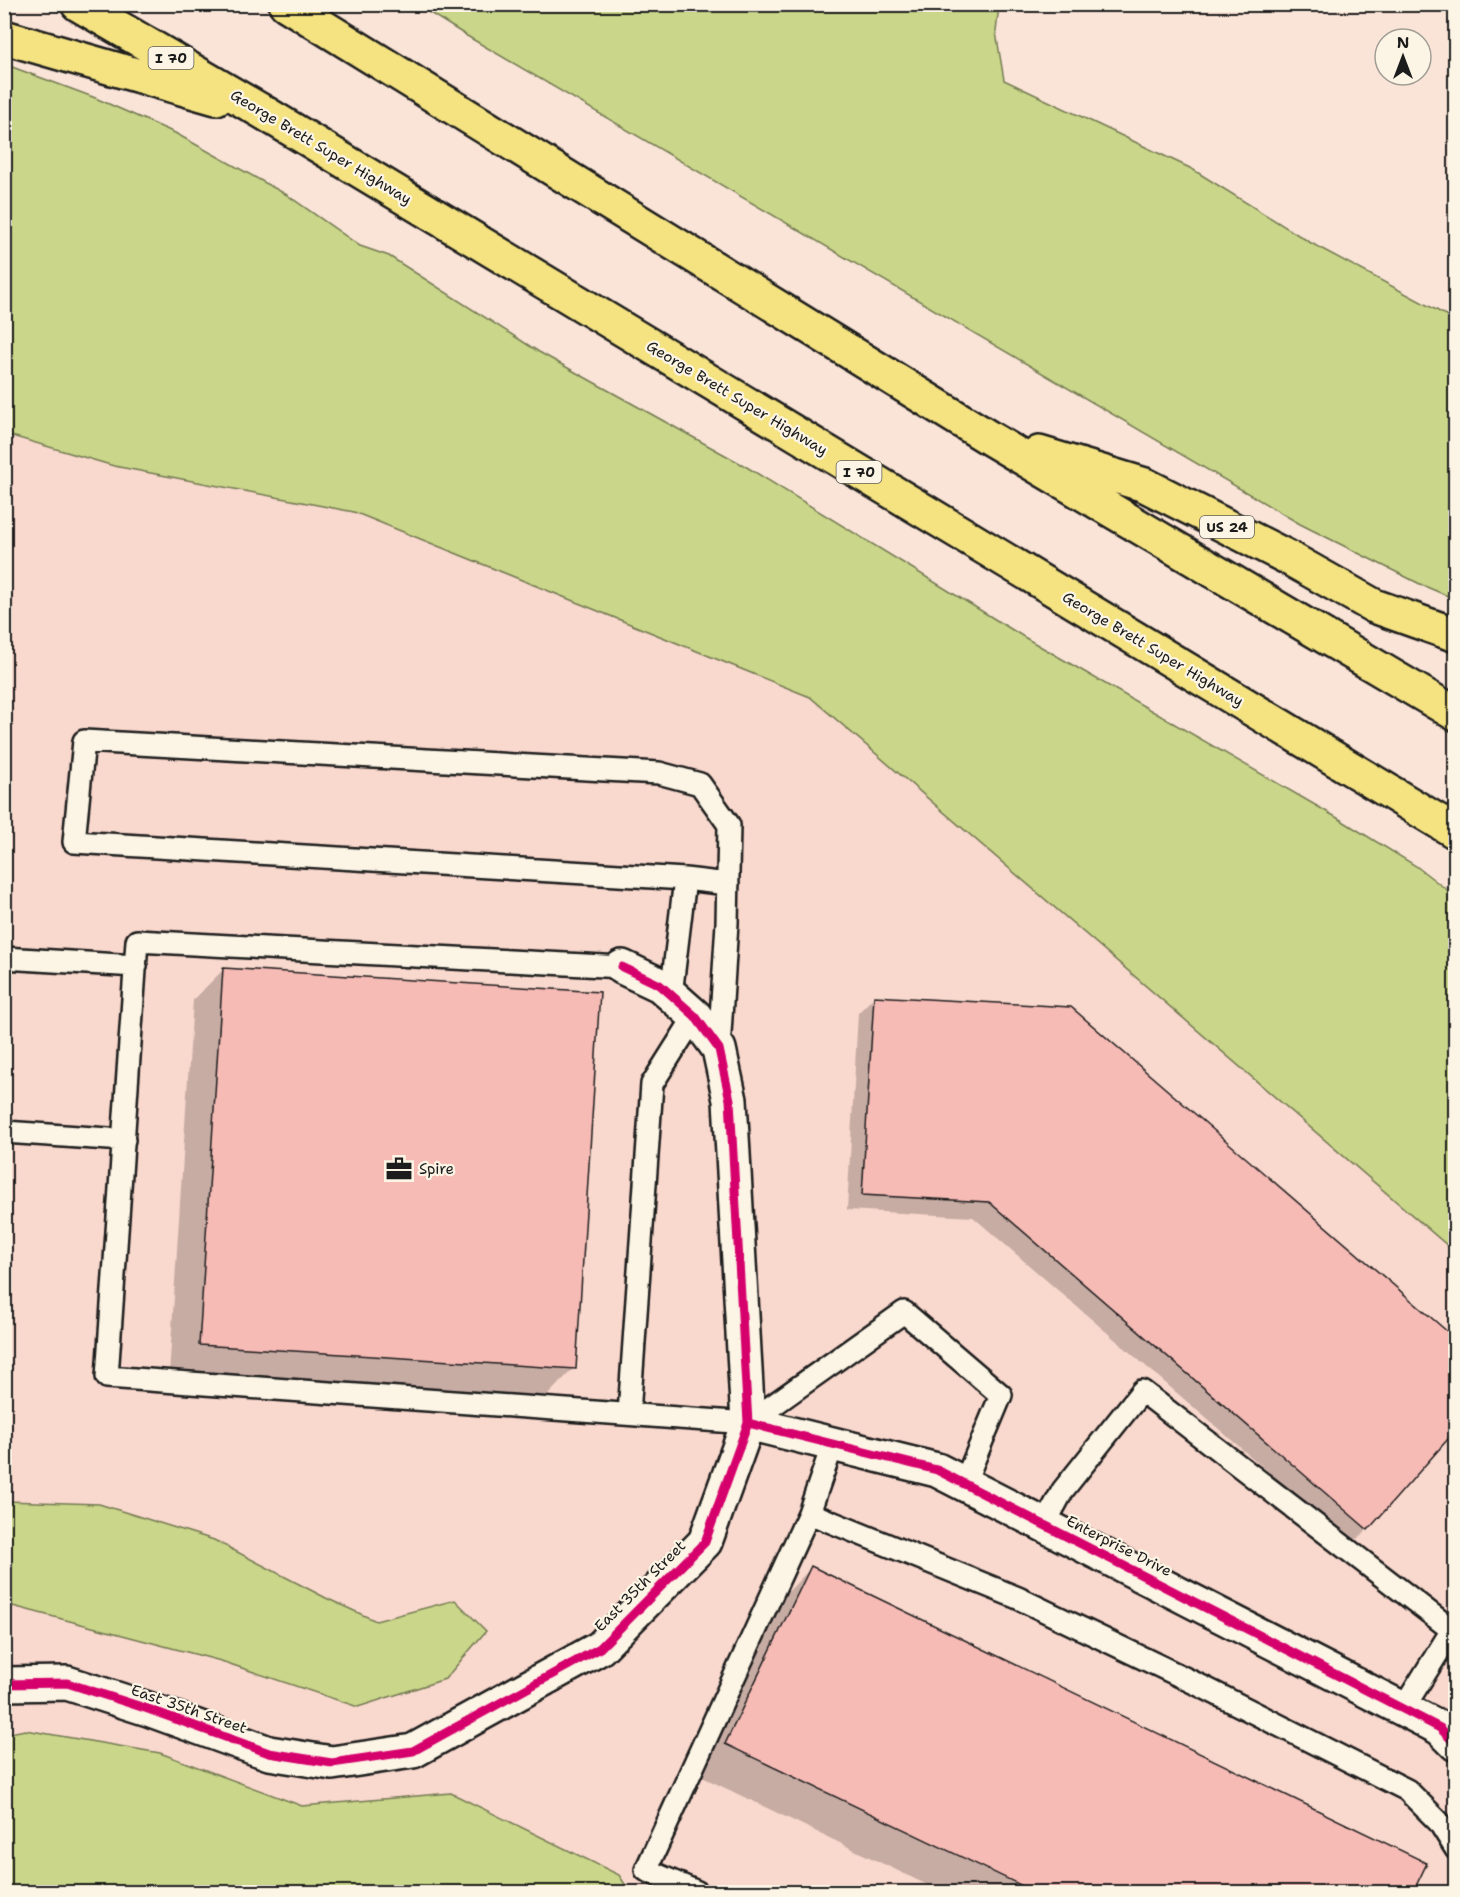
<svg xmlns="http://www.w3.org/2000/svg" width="1460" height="1897" viewBox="0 0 1460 1897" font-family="'Shantell Sans',sans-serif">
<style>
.built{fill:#f9d8cd}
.green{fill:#cad689;stroke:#737952;stroke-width:1.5}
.shadow{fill:#0003}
.building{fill:#f7bbb6;stroke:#1c1c1c;stroke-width:1.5}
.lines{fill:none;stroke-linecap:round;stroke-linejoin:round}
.service-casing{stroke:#1c1c1c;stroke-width:26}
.minor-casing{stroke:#1c1c1c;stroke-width:38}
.motorway-casing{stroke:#1c1c1c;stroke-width:38}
.service{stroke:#fcf5e5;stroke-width:21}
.minor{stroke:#fcf5e5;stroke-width:33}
.motorway{stroke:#f5e382;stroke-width:33}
.cycleway-casing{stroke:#fcf5e5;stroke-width:13}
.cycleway{stroke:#d6006c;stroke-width:9}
.labels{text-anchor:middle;stroke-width:4.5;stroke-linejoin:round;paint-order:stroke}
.shield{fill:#fcf5e5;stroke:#5f5d58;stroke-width:1.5}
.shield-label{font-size:14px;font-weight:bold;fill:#1c1c1c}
.street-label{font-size:15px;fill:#1c1c1c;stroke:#fcf5e5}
.poi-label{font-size:15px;fill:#1c1c1c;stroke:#fcf5e5;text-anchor:start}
</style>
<rect width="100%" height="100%" fill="#fae4d7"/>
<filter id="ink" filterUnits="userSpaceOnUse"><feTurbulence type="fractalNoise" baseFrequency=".0167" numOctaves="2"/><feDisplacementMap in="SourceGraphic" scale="12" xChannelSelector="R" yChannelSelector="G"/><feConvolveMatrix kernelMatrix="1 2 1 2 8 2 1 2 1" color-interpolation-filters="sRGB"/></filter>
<g filter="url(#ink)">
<path class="built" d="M4 434 114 466 354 512 810 697 1455 1252V1892H5Z"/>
<path class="green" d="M417 5H999L996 32 1004 80 1192 169 1311 243 1455 320V599L1422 585 1300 524 467 36Z
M4 64 93 97 175 133 287 195 360 246 389 256 539 352 745 466 1024 637 1341 820 1416 866 1455 896V1252L810 697 354 512 114 466 5 434Z
M5 1501 99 1504 214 1540 326 1598 376 1621 455 1600 486 1631 445 1679 358 1707 221 1661 9 1605 5 1606Z
M25 1730 160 1753 302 1806 451 1793 619 1875 630 1892H5V1734Z"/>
<path class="shadow" d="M223 970 574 1368 544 1399 169 1375 193 1000Z
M874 997 1367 1529 1352 1544 973 1217 847 1210 858 1013Z
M811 1568 1425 1864 1411 1892H942L696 1774 781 1599Z"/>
<path class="building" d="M223 968 600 992 576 1369 199 1345Z
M874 996 1071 1007 1456 1339V1430L1368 1530 989 1202 862 1195Z
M811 1566 1427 1863 1413 1892H1035L725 1744Z"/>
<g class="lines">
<g class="service-casing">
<path id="service" d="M685 879 728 884
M4 958 136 966
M622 967 137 941 107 1377 748 1423 904 1312 1001 1395 964 1484
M671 995 685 879 74 842 84 741 659 773 700 784 729 825 727 923 719 1049
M4 1132 124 1140
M629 1414 652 1084 695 1016
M833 1444 809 1513 1018 1598 1205 1688 1407 1790 1439 1822 1456 1849
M1044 1525 1063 1490 1142 1391 1452 1630 1403 1709
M697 1892 646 1870 809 1513"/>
</g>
<g class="minor-casing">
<path id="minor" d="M748 1423 937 1470 1440 1728 1456 1744
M4 1684 67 1683 148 1709 269 1753 332 1763 413 1751 600 1648 705 1542 748 1423 730 1100 719 1049 695 1016 660 985 622 967"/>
</g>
<g class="motorway-casing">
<path id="motorway" d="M78 4 263 112 1456 832
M286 4 991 439 1456 714
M4 37 216 98
M1039 453 1145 485 1287 557 1374 606 1456 635"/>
</g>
<use href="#service" class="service"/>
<use href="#minor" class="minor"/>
<use href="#motorway" class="motorway"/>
<g class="cycleway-casing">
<path id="cycleway" d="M748 1423 937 1470 1440 1728 1456 1744
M4 1684 67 1683 148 1709 269 1753 332 1763 413 1751 600 1648 705 1542 748 1423 730 1100 719 1049 695 1016 660 985 622 967"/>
</g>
<use href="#cycleway" class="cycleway"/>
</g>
</g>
<defs>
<g id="office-bare" transform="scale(2.07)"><path d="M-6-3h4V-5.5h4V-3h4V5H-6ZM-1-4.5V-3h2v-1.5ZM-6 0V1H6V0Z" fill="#1c1c1c" stroke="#fcf5e5" stroke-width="2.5" paint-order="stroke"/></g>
</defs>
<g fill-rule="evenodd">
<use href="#office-bare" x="399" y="1169"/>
</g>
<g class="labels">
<g class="shield">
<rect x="148.5" y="47" width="45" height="22" rx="4.5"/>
<rect x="836.5" y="461" width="45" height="22" rx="4.5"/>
<rect x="1200" y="516" width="54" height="22" rx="4.5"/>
</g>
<g class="shield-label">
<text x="171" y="63">I 70</text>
<text x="859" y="477">I 70</text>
<text x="1227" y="532">US 24</text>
</g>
<g class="street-label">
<text transform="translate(321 147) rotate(31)" y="5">George Brett Super Highway</text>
<text transform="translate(737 398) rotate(31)" y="5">George Brett Super Highway</text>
<text transform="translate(1153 649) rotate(31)" y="5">George Brett Super Highway</text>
<text transform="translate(1119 1546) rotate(27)" y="5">Enterprise Drive</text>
<text transform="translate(640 1586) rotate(-45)" y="5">East 35th Street</text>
<text transform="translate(189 1709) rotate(19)" y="5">East 35th Street</text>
</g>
<g class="poi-label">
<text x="419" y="1174">Spire</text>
</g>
</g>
<rect width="1460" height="1897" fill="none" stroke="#fcf5e5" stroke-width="24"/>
<rect x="12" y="12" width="1436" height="1873" fill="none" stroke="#1c1c1c" stroke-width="2" filter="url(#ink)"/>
<g transform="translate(1403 57)"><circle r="28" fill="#fcf5e5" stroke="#a29e95" stroke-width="1.5"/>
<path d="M0-4.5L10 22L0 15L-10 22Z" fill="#1c1c1c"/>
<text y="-9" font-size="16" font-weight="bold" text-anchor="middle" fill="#1c1c1c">N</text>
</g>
</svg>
